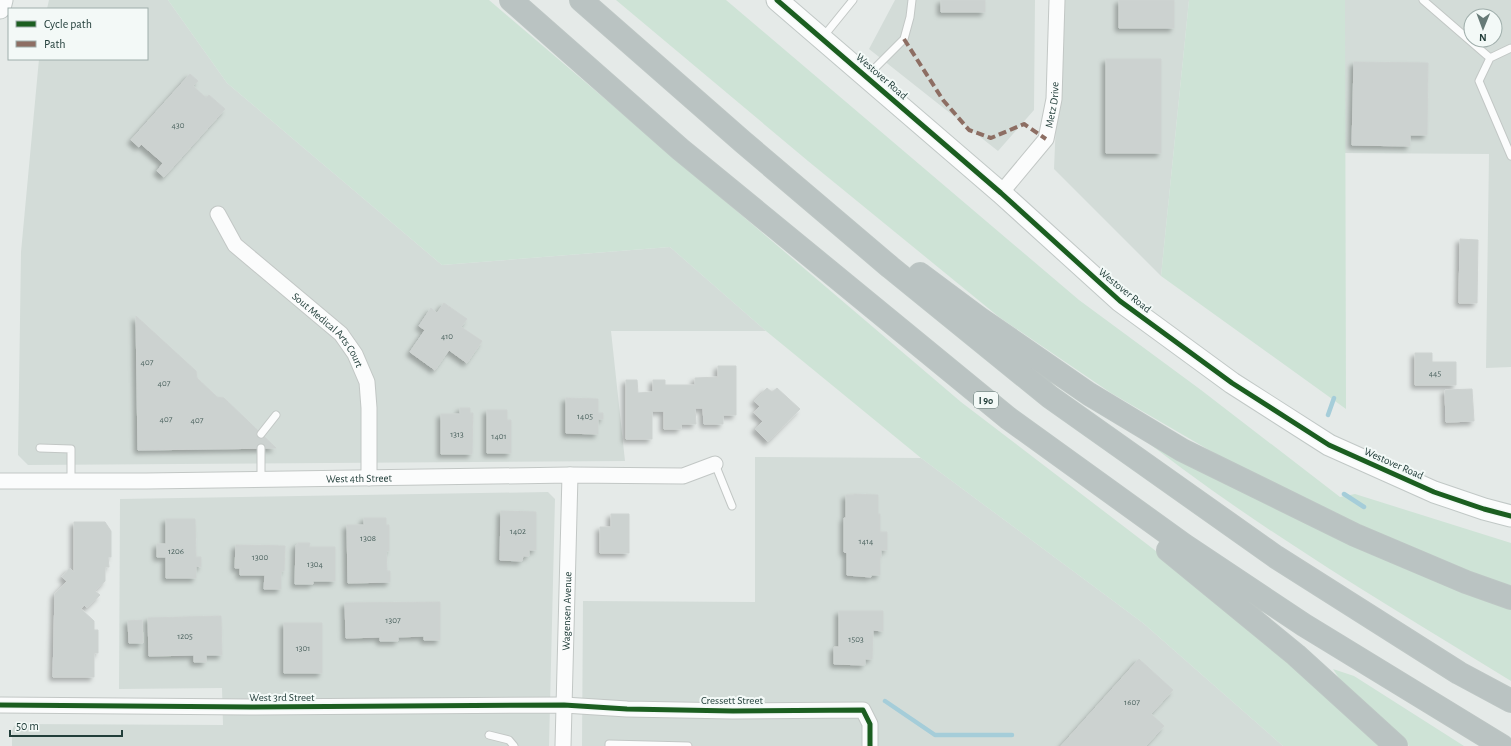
<svg xmlns="http://www.w3.org/2000/svg" width="1511" height="746" viewBox="0 0 1511 746" font-family="'Alegreya Sans',sans-serif">
<style>
.built{fill:#d3dcd8;fill-rule:evenodd}
.green{fill:#cee3d6}
.lines{fill:none;stroke-linecap:round;stroke-linejoin:round}
.stream{stroke:#a5cdd9;stroke-width:4.5}
.building{fill:#ccd2d0;stroke:#ced3d1;filter:url(#shadow)}
.lane-casing{stroke:#c2c7c5;stroke-width:9}
.street-casing{stroke:#c2c7c5;stroke-width:17}
.secondary-casing{stroke:#c1c8c6;stroke-width:23}
.highway-casing{stroke:#bdc6c4;stroke-width:24}
.lane{stroke:#fbfcfc;stroke-width:7}
.street{stroke:#fbfcfc;stroke-width:15}
.secondary{stroke:#fbfcfc;stroke-width:21}
.highway{stroke:#bac3c2;stroke-width:22}
.quiet{stroke:#8d6e63;stroke-width:4;stroke-dasharray:8 4;stroke-linecap:butt}
.cycleway-casing{stroke:#f3f9f7;stroke-width:8}
.cycleway{stroke:#1b5e20;stroke-width:5}
.labels{text-anchor:middle;stroke-width:4;stroke-linejoin:round;paint-order:stroke}
.number-label{font-size:9px;fill:#4d6460}
.shield{fill:#f3f9f7;stroke:#617673;stroke-width:1}
.shield-label{font-size:10px;font-weight:bold;fill:#223e3a}
.street-label{font-size:11px;fill:#223e3a;stroke:#f3f9f7}
</style>
<defs>
<filter id="shadow"><feDropShadow dx="-3.5" dy="3.5" stdDeviation="2" flood-color="#0004"/></filter>
</defs>
<rect width="100%" height="100%" fill="#e5eae8"/>
<path class="built" d="M49 0H168L227 83 442 265 670 247 766 331H611L625 461 28 465 18 455 21 252 39 59H147V9H47Z
M895 0H1035L1034 110 998 151 869 49Z
M1061 0H1189L1161 276 1054 169Z
M1345 0H1511V367L1486 368 1489 154 1345 153ZM1471 16H1495V40H1471Z
M755 457 921 458 1143 623 1283 746H582L583 601 755 602Z
M548 492 555 499 549 746H12V731L14 726 19 724 223 725 222 688 119 689 120 499Z"/>
<path class="green" d="M168 0H489L961 402 1169 561 1286 657 1385 746H1283L1143 623 921 458 766 331 670 247 442 265 227 83Z
M616 0H726L1079 300 1201 390 1340 497 1355 494 1511 543V588L1475 576 1327 513 1209 450 1111 393 999 317 808 161Z
M1189 0H1345L1346 409 1161 276Z
M1127 426 1493 603 1511 609V681C1381 601 1246 522 1127 426Z
M1333 669 1354 676 1464 746H1409L1345 687Z"/>
<g class="lines">
<path class="stream" d="M1328 415 1334 398
M1344 494 1364 507
M885 701 935 735H1012"/>
</g>
<path class="building" d="M941 0H985V12H941Z
M1119 0H1174V28H1119Z
M1106 59H1161V153H1106Z
M1354 62 1428 63 1427 135H1410V146L1352 145Z
M190 74 198 81 193 86 206 98 209 95 225 109 164 177 157 171 163 163 141 144 139 147 131 140Z
M1460 239 1478 240 1477 303H1459Z
M444 303 467 319 461 327 482 341 467 363 449 350 435 370 410 352 425 330 419 326 431 308 437 313Z
M136 316 196 371 197 378 217 397 224 398 276 448 138 450Z
M1415 353H1432V362H1456V385H1415Z
M718 366H736V415H723V424H704L703 408H695L696 424H681V429H664V411H652V439H626V380H637L638 393 653 392V380H665V385H695V378L718 377Z
M767 388 772 392 777 388 800 409 768 442 755 429 763 421 754 413 760 406 754 401Z
M1472 389 1474 421 1446 422 1445 390Z
M566 398 598 399V413H603V419H598V434L566 433Z
M460 408H470V413H473L472 454H441V414H460Z
M487 410H507V420H511V453H487Z
M854 494 878 495V514H880V532H887V550H881V557H880V575H871V577L847 575V553L844 552V518H846V495H854Z
M501 511 536 512V550H529V556H523L522 561 500 560Z
M611 514H629V553H600V527H611Z
M364 518H386V525H389V551H386L387 571H390V582L348 583 347 525H364Z
M166 519H195L196 557H201V567L196 566V578H166V557H157V544H166Z
M74 522H105L111 531V557H108L109 567H105V581L95 591 100 595 87 608 84 605 81 609 94 621V630H98V653H94V677H53L55 594 67 581 62 577 70 568 74 572Z
M298 543H310L309 547H335V581H313V584H295L296 545H298Z
M236 545 285 546 284 571H281V589H264L265 575H240V568H235Z
M440 602V640H424V636L398 637V641H380V637L346 638 345 603Z
M839 611H883V631L873 630 872 659H865V665L834 664V647H839Z
M221 616 222 655H206V662H194V655L149 656 148 618Z
M142 620 143 643H129L128 621Z
M284 623H322V673H284Z
M1139 659 1173 690 1151 714 1164 726 1146 746H1061Z"/>
<g class="lines">
<g class="lane-casing">
<path id="lane" d="M1423 0 1490 58
M823 37 853 0
M1511 48 1490 58 1479 81 1511 156
M868 75 904 39 910 17 912 0
M261 434 276 415
M40 448 71 449V482
M261 448V480
M715 464 732 506
M489 735 509 740 514 746
M609 746V744L688 746"/>
</g>
<g class="street-casing">
<g id="street">
<path id="s1" d="M1001 193 1046 139 1054 99 1057 0"/>
<path id="s2" d="M218 214 235 245 341 334 355 354 367 382 369 408V478"/>
<path id="s3" d="M0 481H146L570 475 683 476 715 464"/>
<path d="M0 705 251 707 564 705 627 709 733 711 863 710 870 724V746"/>
<path id="s4" d="M563 746 570 475"/>
</g>
</g>
<g class="secondary-casing">
<path id="secondary" d="M777 0 1001 193 1120 301 1232 383 1329 445 1434 492 1484 509 1511 516
M0 8 2 0"/>
</g>
<g class="highway-casing">
<path id="highway" d="M511 0 680 149 1008 418 1184 545 1304 625 1502 746
M581 0 743 142 890 267 1050 397 1276 557 1459 673 1511 701
M920 274 979 318 1089 394 1182 450 1355 535 1466 582 1511 598
M1168 550 1296 655 1396 746"/>
</g>
<use href="#lane" class="lane"/>
<use href="#street" class="street"/>
<use href="#secondary" class="secondary"/>
<use href="#highway" class="highway"/>
<path class="quiet" d="M904 39 943 100 969 130 991 138 1024 124 1046 139"/>
<g class="cycleway-casing">
<path id="cycleway" d="M777 0 1001 193 1120 301 1232 383 1329 445 1434 492 1484 509 1511 516
M0 705 251 707 564 705 627 709 733 711 863 710 870 724V746"/>
</g>
<use href="#cycleway" class="cycleway"/>
</g>
<g class="labels">
<g class="number-label">
<text x="178" y="128">430</text>
<text x="447" y="339">410</text>
<text x="147" y="365">407</text>
<text x="1435" y="376">445</text>
<text x="164" y="386">407</text>
<text x="585" y="419">1405</text>
<text x="166" y="422">407</text>
<text x="197" y="423">407</text>
<text x="457" y="437">1313</text>
<text x="499" y="439">1401</text>
<text x="518" y="534">1402</text>
<text x="368" y="541">1308</text>
<text x="866" y="544">1414</text>
<text x="176" y="554">1206</text>
<text x="260" y="560">1300</text>
<text x="315" y="567">1304</text>
<text x="393" y="623">1307</text>
<text x="185" y="639">1205</text>
<text x="856" y="642">1503</text>
<text x="303" y="651">1301</text>
<text x="1132" y="705">1607</text>
</g>
<rect class="shield" x="974" y="392" width="24" height="16" rx="3"/>
<g class="shield-label">
<text x="986" y="404">I 90</text>
</g>
<g class="street-label">
<text transform="translate(882 76) rotate(41)" y="4">Westover Road</text>
<text dy="4" stroke="none"><textPath href="#s1" startOffset="105">Metz Drive</textPath></text>
<text transform="translate(1125 290) rotate(39)" y="4">Westover Road</text>
<text dy="4" stroke="none"><textPath href="#s2" startOffset="162">Sout Medical Arts Court</textPath></text>
<text transform="translate(1394 463) rotate(24)" y="4">Westover Road</text>
<text dy="4" stroke="none"><textPath href="#s3" startOffset="359">West 4th Street</textPath></text>
<text dy="4" stroke="none"><textPath href="#s4" startOffset="135">Wagensen Avenue</textPath></text>
<text x="282" y="701">West 3rd Street</text>
<text x="732" y="704">Cressett Street</text>
</g>
</g>
<rect x="8" y="8" width="140" height="52" fill="#f3f9f7" stroke="#9faeab"/>
<rect x="16" y="21" width="20" height="6" fill="#1b5e20" stroke="#9faeab"/>
<text x="44" y="28" font-size="12" fill="#223e3a">Cycle path</text>
<rect x="16" y="41" width="20" height="6" fill="#8d6e63" stroke="#9faeab"/>
<text x="44" y="48" font-size="12" fill="#223e3a">Path</text>
<g transform="translate(1483 28) rotate(181)"><circle r="19" fill="#f3f9f7" stroke="#9faeab"/>
<path d="M0-3L7 15L0 10L-7 15Z" fill="#667a77"/>
<text y="-6" font-size="11" font-weight="bold" text-anchor="middle" fill="#223e3a">N</text>
</g>
<path d="M10 730v6h112v-6" fill="none" stroke="#223e3a" stroke-width="2"/>
<text x="16" y="730" font-size="12" fill="#223e3a" stroke="#f3f9f7" stroke-width="3" paint-order="stroke">50 m</text>
</svg>
